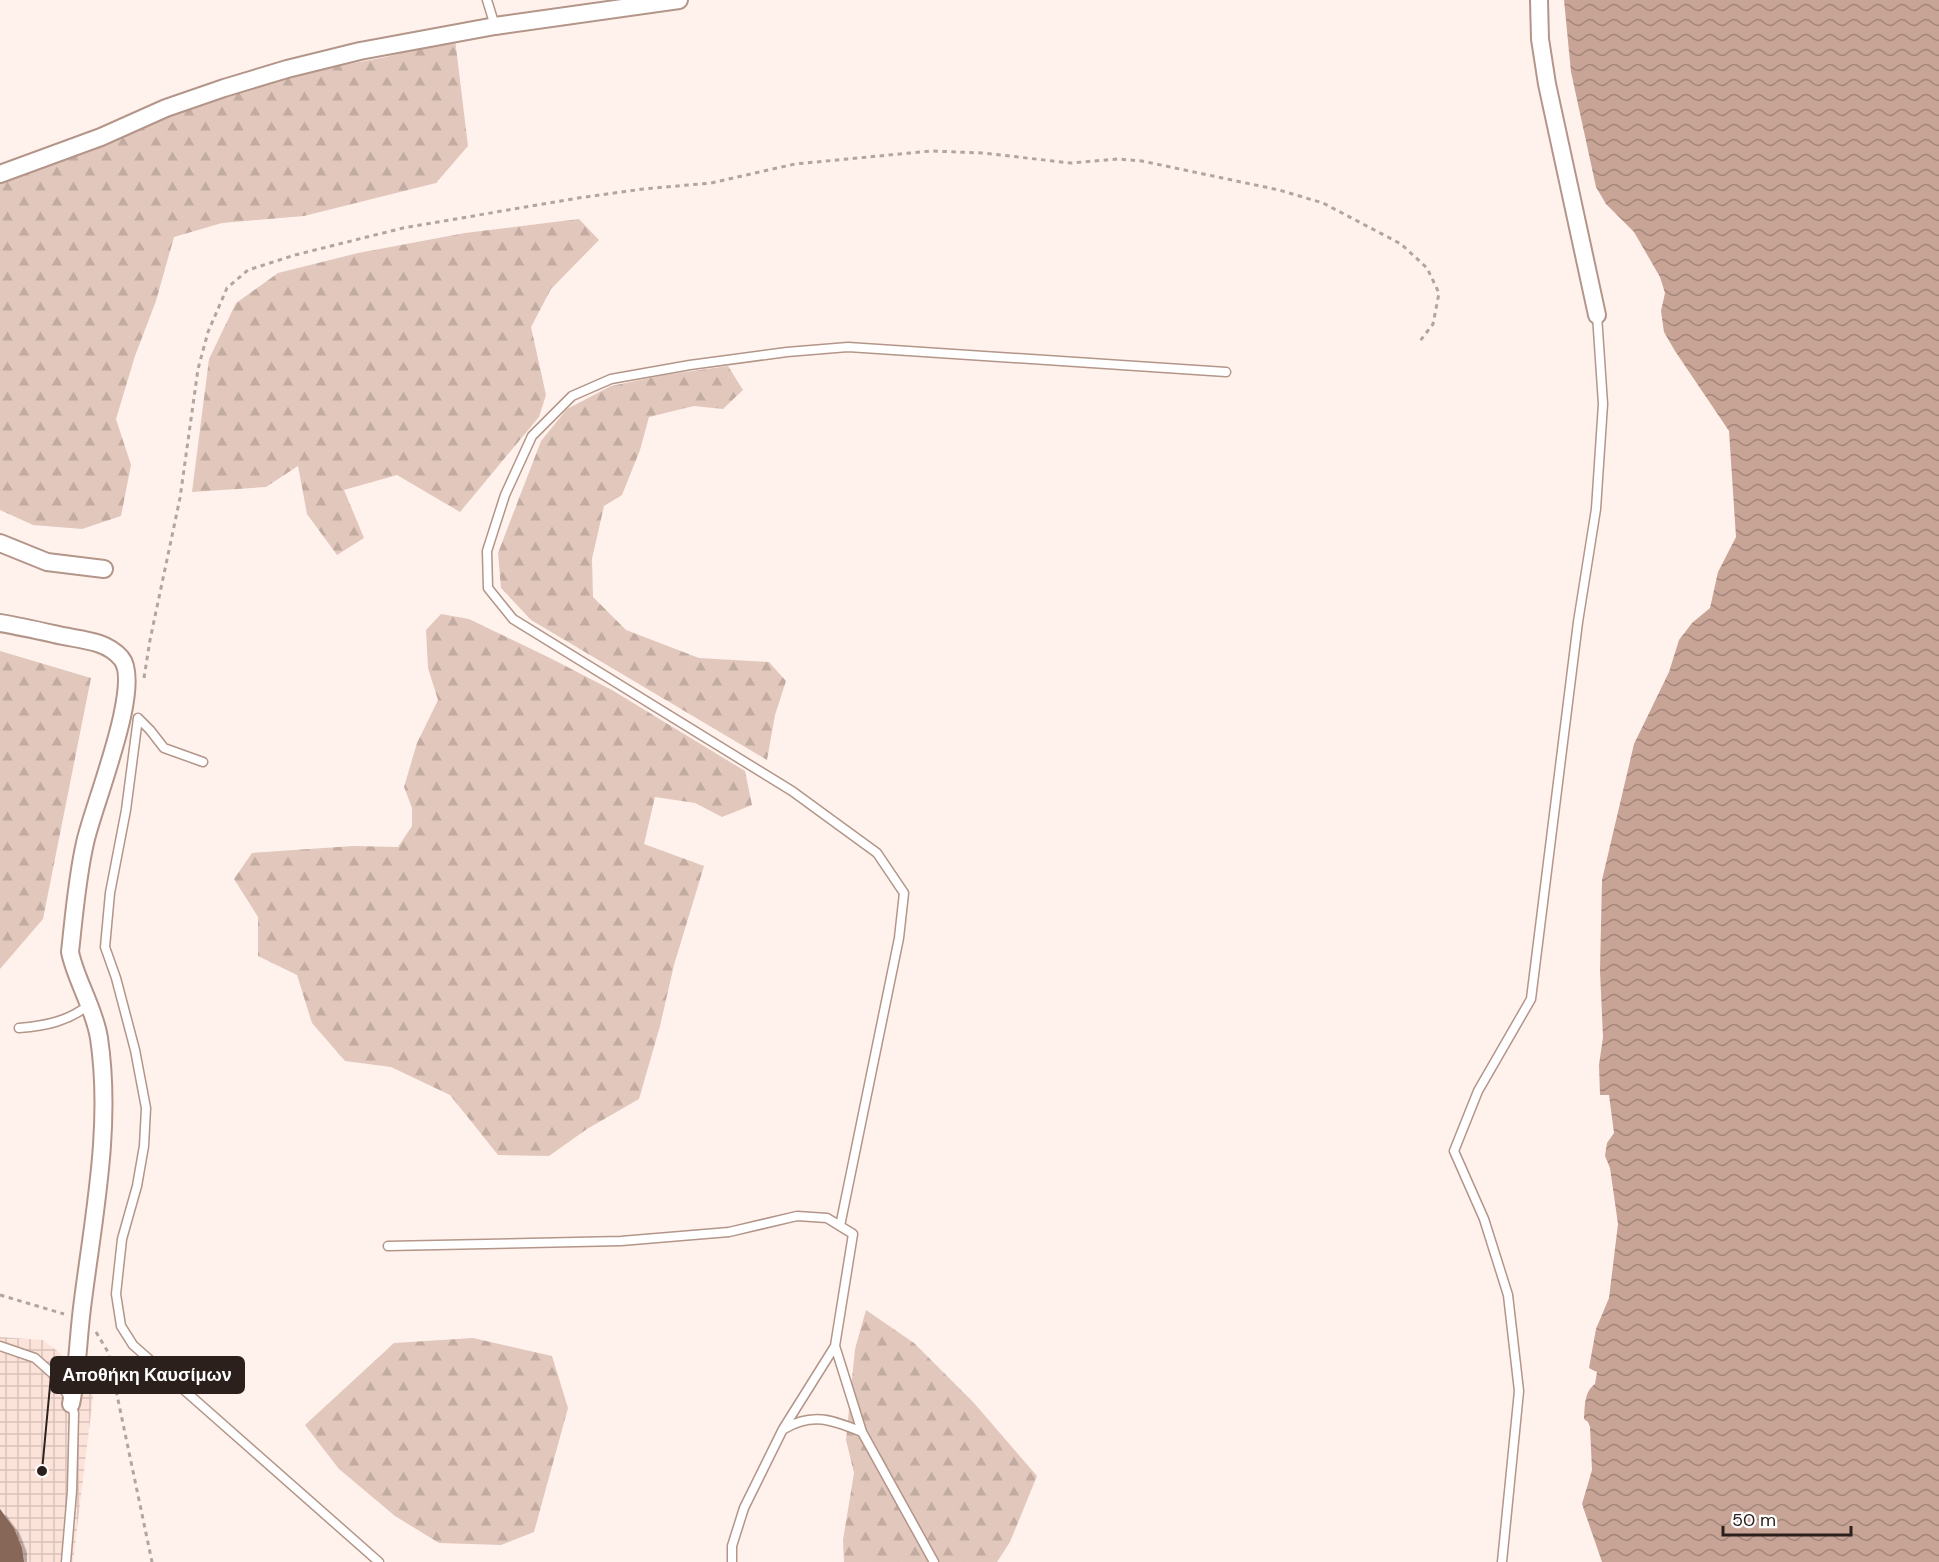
<svg xmlns="http://www.w3.org/2000/svg" width="1939" height="1562" viewBox="0 0 1939 1562" font-family="'DM Sans',sans-serif">
<style>
.industrial{fill:url(#industrial-grid)}
.forest{fill:url(#forest-firs)}
.water{fill:url(#water-waves)}
.building{fill:#876759;filter:url(#shadow)}
.lines{fill:none;stroke-linecap:round;stroke-linejoin:round}
.lane-casing{stroke:#b39589;stroke-width:11}
.street-casing{stroke:#b39589;stroke-width:20}
.path{stroke:#b2a5a0;stroke-width:3;stroke-dasharray:4.5 4.5;stroke-linecap:butt}
.lane{stroke:#fff;stroke-width:8}
.street{stroke:#fff;stroke-width:16}
.leader{fill:none;stroke:#2c201c;stroke-width:2}
.callout-dot{fill:#2c201c;stroke:#fff;stroke-width:2}
.callout{fill:#2c201c;stroke:#2c201c;stroke-width:2}
.callout-label{font-size:18px;text-anchor:middle;font-weight:bold;fill:#fff}
</style>
<defs>
<pattern id="industrial-grid" width="8" height="8" patternUnits="userSpaceOnUse" patternTransform="scale(1.5)"><rect width="8" height="8" fill="#fce3da"/><path d="M0 4h8M4 0v8" fill="none" stroke="#d8c2ba"/></pattern>
<pattern id="forest-firs" width="22" height="20" patternUnits="userSpaceOnUse" patternTransform="scale(1.5)"><rect width="22" height="20" fill="#e2c7bc"/><path d="M5 1l3.5 6h-7zM16 11l3.5 6h-7z" fill="#c2aba1"/></pattern>
<pattern id="water-waves" width="16" height="10" patternUnits="userSpaceOnUse" patternTransform="scale(1.5)"><rect width="16" height="10" fill="#c8a496"/><path d="M0 5q4-4 8 0t8 0" fill="none" stroke="#a3857a"/></pattern>
<filter id="shadow"><feDropShadow dx="5.5" dy="5.5" stdDeviation="0" flood-color="#0004"/></filter>
</defs>
<rect width="100%" height="100%" fill="#fff2ec"/>
<path class="industrial" d="M0 1337 43 1340 95 1380 73 1562H0Z"/>
<path class="forest" d="M455 39 468 146 436 183 304 216 222 223 174 237 156 301 135 356 116 419 131 465 121 516 82 529 33 525 0 510V182L111 138 182 105 290 75 386 57Z
M579 219 599 240 551 289 531 327 546 395 539 417 460 512 397 475 344 490 364 538 337 555 307 514 298 466 266 487 192 492 209 359 236 303 278 273 358 253 465 233Z
M728 366 743 390 723 409 694 406 649 417 640 450 622 495 604 506 592 559 593 597 626 630 699 658 769 662 786 681 775 715 767 760 531 620 501 588 498 553 541 441 567 409 611 386 664 375Z
M441 614 469 619 550 658 612 690 745 771 752 805 722 817 695 803 655 797 644 844 704 866 674 965 660 1026 639 1099 587 1129 549 1156 498 1155 450 1095 391 1067 345 1061 312 1023 297 975 258 956V917L234 879 252 853 353 846 398 847 412 826V808L404 787 417 743 438 700 428 668 426 630Z
M0 651 91 678 43 919 0 969Z
M866 1310 914 1343 974 1403 1037 1476 1010 1542 997 1562H844L843 1540 854 1473 846 1440 855 1349Z
M473 1338 552 1356 568 1408 534 1532 501 1545 439 1543 395 1516 339 1469 305 1425 394 1343Z"/>
<path class="water" d="M1564 0H1939V1562H1602L1582 1504 1592 1470 1590 1427 1588 1422 1584 1419C1585 1406 1584 1392 1595 1384L1597 1372 1589 1368 1596 1329 1609 1298 1618 1224 1610 1168 1605 1156 1607 1143 1614 1133 1609 1095H1600L1599 1065 1603 1037 1600 971 1602 880 1634 744 1669 672 1679 640 1692 623 1710 608 1718 572 1736 537 1729 431 1675 351 1664 332 1661 311 1665 293 1660 277 1634 232 1606 204 1596 187 1571 72Z"/>
<path class="building" d="M0 1509 14 1528 22 1548 24 1562H0Z"/>
<g class="lines">
<g class="lane-casing">
<path id="lane" d="M487 0 495 26
M203 762 164 748 150 730 138 718 126 810 110 893 105 947 116 978 135 1050 146 1108 144 1146 137 1186 122 1239 116 1294 121 1326 133 1345 379 1562
M19 1028C46 1026 69 1021 90 1004
M840 1226 899 938 904 893 877 853 792 791 513 619 488 588 487 551 505 495 532 436 572 396 611 379 690 365 787 352 848 347 1226 372
M388 1246 621 1241 729 1232 797 1216 827 1218 853 1234 835 1346 783 1429 744 1508 732 1546V1562
M0 1346 35 1358 53 1374 67 1394 74 1413 72 1491 66 1562
M835 1346 862 1432 934 1562
M784 1429C813 1412 832 1420 862 1432
M1502 1562 1519 1391 1508 1295 1484 1219 1454 1151 1478 1091 1531 999 1578 622 1596 509 1603 404 1597 315"/>
</g>
<g class="street-casing">
<path id="street" d="M1539 0 1540 39 1547 84 1597 315
M0 174 101 137 166 108 224 88 287 69 360 51 495 26 679 0
M0 543 47 562 104 569
M0 623C18 626 36 630 54 634 77 640 105 639 121 658 144 684 92 808 85 843 77 878 74 916 70 952 76 981 94 1007 99 1038 112 1125 94 1214 83 1300 78 1335 78 1370 71 1404"/>
</g>
<path class="path" d="M144 678 150 640 180 498 198 369 208 332 227 288 248 270 295 255 403 228 578 198 643 189 711 183 795 164 931 151 982 153 1071 163 1118 159 1142 161 1279 190 1323 203 1401 244 1427 268 1439 293 1433 324 1420 341
M0 1295 64 1314
M96 1332 108 1352 152 1562"/>
<use href="#lane" class="lane"/>
<use href="#street" class="street"/>
</g>
<path class="leader" d="M42 1471L51 1375"/>
<circle class="callout-dot" cx="42" cy="1471" r="6"/>
<rect class="callout" x="51" y="1357" width="193" height="36" rx="6"/>
<g class="callout-label">
<text x="147" y="1381">Αποθήκη Καυσίμων</text>
</g>
<path d="M1723 1526v9h128v-9" fill="none" stroke="#2c201c" stroke-width="3"/>
<text x="1732" y="1526" font-size="18" fill="#2c201c" stroke="#ffffff" stroke-width="4.5" paint-order="stroke">50 m</text>
</svg>
